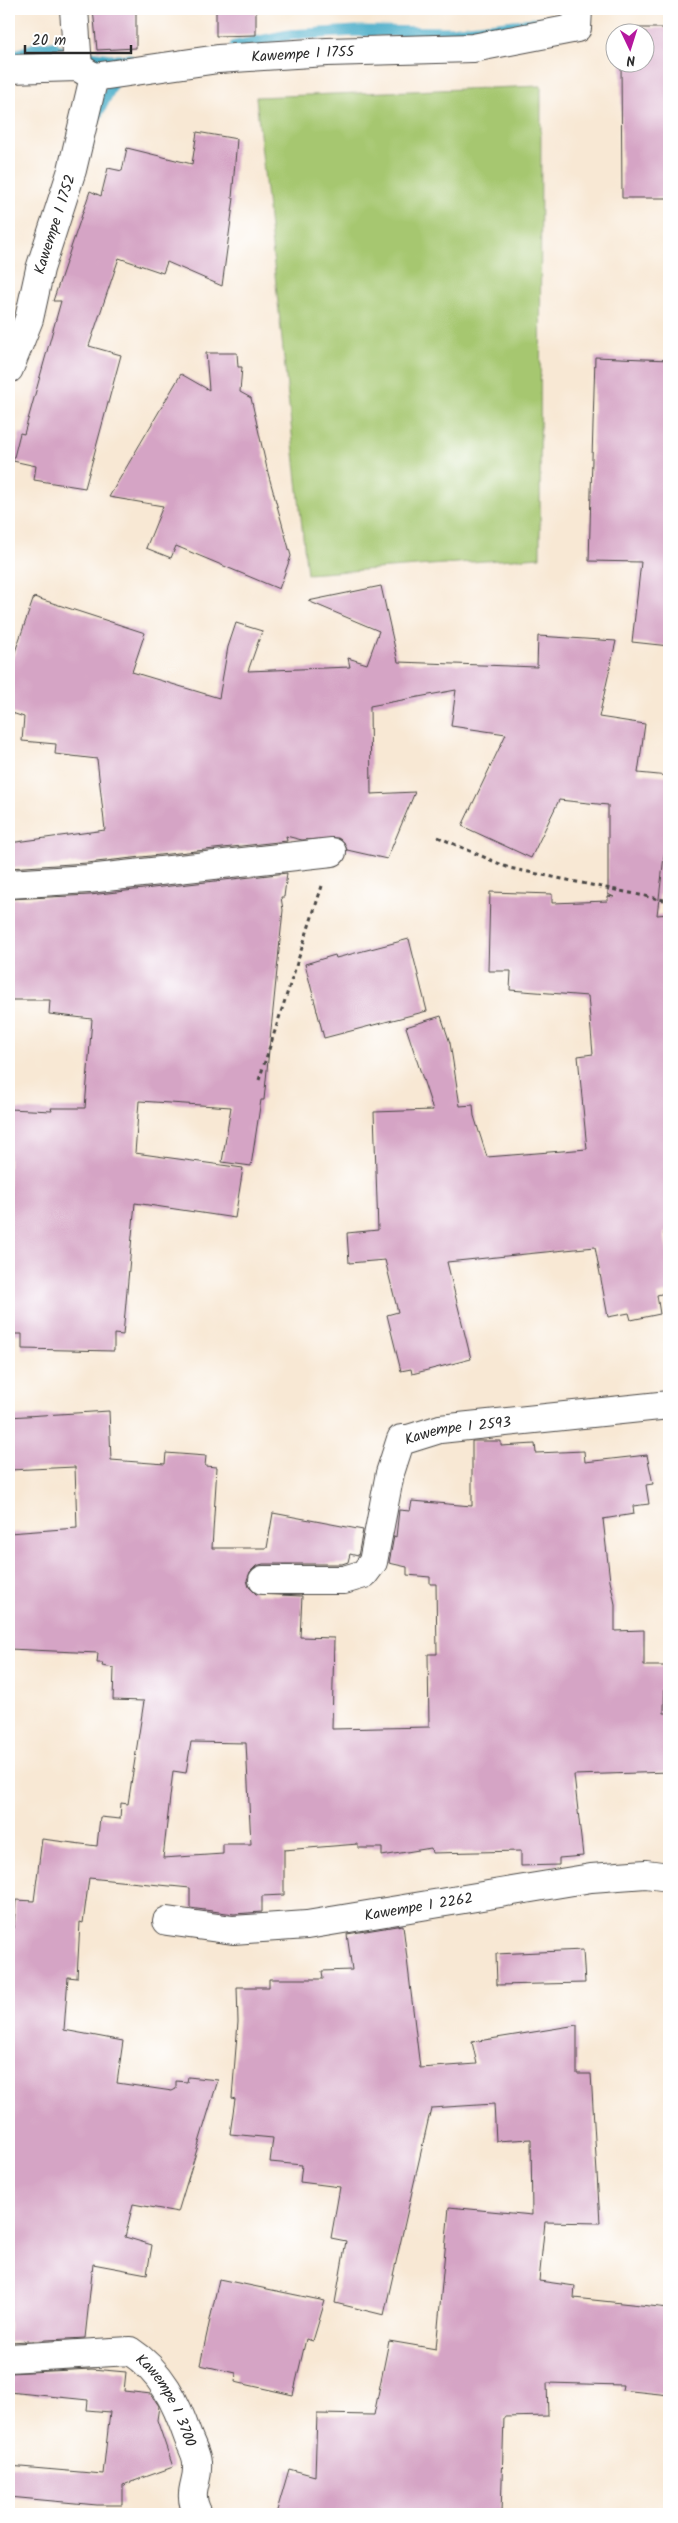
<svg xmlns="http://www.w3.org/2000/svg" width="678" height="2523" viewBox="0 0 678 2523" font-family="Kalam,sans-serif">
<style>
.green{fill:#a6c770;stroke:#68794e}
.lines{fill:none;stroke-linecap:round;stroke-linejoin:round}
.stream{stroke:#47acc7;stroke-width:11}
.building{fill:#d5a4c5;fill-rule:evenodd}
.street-casing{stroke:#4a4744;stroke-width:30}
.path{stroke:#4a4744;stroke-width:3;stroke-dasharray:4 4;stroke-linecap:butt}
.street{stroke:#fff;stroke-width:28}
.labels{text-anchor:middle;stroke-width:4;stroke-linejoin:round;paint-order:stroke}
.street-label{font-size:15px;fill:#2b2b2b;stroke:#fff}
</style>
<rect width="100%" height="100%" fill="#fff"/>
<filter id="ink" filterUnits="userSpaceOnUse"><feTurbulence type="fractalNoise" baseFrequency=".02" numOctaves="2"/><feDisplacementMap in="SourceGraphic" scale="10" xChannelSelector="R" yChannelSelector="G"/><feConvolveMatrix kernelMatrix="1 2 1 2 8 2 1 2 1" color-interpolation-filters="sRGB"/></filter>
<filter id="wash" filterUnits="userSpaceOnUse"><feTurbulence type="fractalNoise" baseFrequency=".0096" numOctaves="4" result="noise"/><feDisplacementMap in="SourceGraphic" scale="20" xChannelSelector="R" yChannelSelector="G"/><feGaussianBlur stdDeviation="1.12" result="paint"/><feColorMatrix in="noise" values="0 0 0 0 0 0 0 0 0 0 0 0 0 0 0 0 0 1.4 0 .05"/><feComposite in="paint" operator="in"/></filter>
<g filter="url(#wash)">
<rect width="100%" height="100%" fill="#f8e8d4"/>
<path class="green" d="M541 86 540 557 307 574 256 97Z"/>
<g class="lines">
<path class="stream" d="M235 46 289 35 356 31 450 32 542 22
M9 58 35 48 52 46 62 52 117 60 129 59
M95 119 116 78"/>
</g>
<g id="blocks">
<path class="building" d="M93 9H136V48L97 50Z
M216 9H256V35L216 36Z
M621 28H669V198H622L621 62H646V32H621Z
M197 132 237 139 232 198H234L222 286 167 262 163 273 119 258 89 346 121 355 85 488 34 480 36 466 13 461 20 433 24 434 61 301H53L90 191 101 196 108 168 122 171 127 148 192 164Z
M206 353H237L238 367H242L240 392 251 398 268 473 291 556 279 589 176 546 171 558 146 548 163 506 109 497 181 374 209 390Z
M595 357 669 360V646L632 642 641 562 589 561Z
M381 586 398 662 537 667 538 636 616 641 599 717 645 724 638 773 669 776V815L657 915 669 914V1182L665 1183 669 1232 664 1233 669 1262V1292L657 1295 660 1314 631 1320 629 1313 608 1317 595 1247 447 1262 471 1359 412 1374 411 1369 401 1371 387 1315 398 1312 385 1260 349 1263 347 1233 378 1230 374 1112 433 1110 406 1027 441 1016 450 1043 460 1106 473 1105 474 1116 487 1157 587 1149 578 1056 593 1054 588 996 510 990 511 971H488L490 892 552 894V903L608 901V896L614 897 608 894V805L559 800 531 858 462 826 506 734 451 726 456 690 370 706 371 794 415 792 387 859 347 850 344 842 338 838 302 840 286 836 287 841 87 863 9 868V843L105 830 97 759 55 754 56 744 22 741 24 717 9 712V669L34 597 145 633 132 672 219 698 228 647 236 623 262 631 248 671 350 667 348 658 367 664 379 631 308 601Z
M287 873 284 897H281L283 910 264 1100H261L251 1166 222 1162 231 1107 139 1101 135 1153 243 1168 235 1218 135 1203 123 1335 114 1334V1351L22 1349V1334H9V1109L52 1111 51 1108H85L92 1019 49 1014 50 1000H9V899L90 895Z
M409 939 427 1011 324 1038 305 964 335 955 336 958Z
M109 1411 111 1460 165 1464 166 1453 206 1456 205 1466 217 1467 212 1548H267L273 1513 363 1530 358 1556 350 1554 348 1562 342 1564H263L256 1566 250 1572 247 1580 249 1587 256 1594 302 1596 300 1637 334 1638 332 1729 429 1727 428 1654H437L436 1584H430V1577L407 1575V1567L389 1563 394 1536 396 1537 399 1510 410 1511 412 1501 472 1506V1441H501V1446L535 1444 536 1453 584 1451 585 1462 647 1455 653 1484 646 1485 649 1504 633 1506 634 1514 603 1519 610 1581 615 1604V1631L644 1630V1666H665L664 1713H669V1772L574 1775 583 1856 559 1858V1865L521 1866V1851L432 1853 431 1848 382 1856V1848H358V1844L284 1850V1895L262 1896V1912L234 1914 190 1908V1888L89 1878 83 1923 80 1922 77 1978 68 1977 64 2030 123 2041 117 2083 172 2091 176 2089V2081L187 2082 188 2077 218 2080 178 2212 133 2204 125 2237 152 2245 147 2274 93 2264 85 2338 9 2342V1983L16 1900 34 1901 42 1839 97 1846 100 1817 120 1819 121 1803 128 1804 144 1701 113 1700 114 1668 102 1666 103 1663H97L98 1653 9 1649V1533L77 1528 75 1467 9 1470V1417ZM191 1742 246 1743 251 1844H223V1854L163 1858 173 1771 186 1773Z
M403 1925 420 2068 477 2064 472 2042 577 2025V2074H591L600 2223 545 2222 539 2281 575 2286 574 2298 669 2308V2395L622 2390 623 2385 547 2383 548 2416 504 2417 501 2514H276L289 2469 315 2476 317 2414 374 2415 389 2341 436 2349 449 2207 532 2215 531 2139 496 2141 494 2104 431 2108 384 2315 335 2303 346 2241 331 2238 340 2187 300 2182 302 2165 270 2162 273 2138 230 2134 235 2099 232 2098 238 2022 237 1987H269V1979H323L322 1971 352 1970 347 1934Z
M583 1950 585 1983 497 1985 496 1954Z
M219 2279 325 2301 313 2341 306 2339 293 2395 235 2382 236 2373 200 2365Z
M92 2369 126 2372 124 2391 151 2394 159 2406 157 2420 173 2467 123 2485V2505H97L9 2497V2466L103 2474 110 2412 87 2410 88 2400 9 2392V2373Z"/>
</g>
</g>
<g filter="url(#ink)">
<use href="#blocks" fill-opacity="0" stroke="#4a4744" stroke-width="1"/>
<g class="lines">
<g class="street-casing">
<g id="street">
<path d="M74 9 78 67"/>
<path id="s1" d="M9 69 78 67 94 77 218 59 327 52 473 48 577 28 578 9"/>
<path id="s2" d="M9 369 29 319 40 269 72 170 94 77"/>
<path d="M9 884 88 879 332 852"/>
<path id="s3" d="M263 1580H344L364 1574 373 1562 390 1473 401 1439H408L440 1429 669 1405"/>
<path id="s4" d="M167 1921 233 1930 307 1925 591 1878 646 1874 669 1877"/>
<path id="s5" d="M9 2358 130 2351C162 2372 176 2402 188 2437 191 2445 197 2455 197 2463 199 2485 186 2490 198 2514"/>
</g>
</g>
<path class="path" d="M438 837 509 868 669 901
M259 1080 322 886"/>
<use href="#street" class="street"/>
</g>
</g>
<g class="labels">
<g class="street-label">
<text dy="5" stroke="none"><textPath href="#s1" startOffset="298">Kawempe I 1755</textPath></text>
<text dy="5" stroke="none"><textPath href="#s2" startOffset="152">Kawempe I 1752</textPath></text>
<text dy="5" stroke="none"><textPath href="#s3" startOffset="301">Kawempe I 2593</textPath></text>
<text dy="5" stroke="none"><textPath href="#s4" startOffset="254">Kawempe I 2262</textPath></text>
<text dy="5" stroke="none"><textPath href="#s5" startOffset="184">Kawempe I 3700</textPath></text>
</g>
</g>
<rect width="678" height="2523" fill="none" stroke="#fff" stroke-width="30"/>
<g transform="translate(630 48) rotate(176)"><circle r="24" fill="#ffffff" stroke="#aaaaaa"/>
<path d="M0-4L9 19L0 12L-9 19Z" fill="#b5179e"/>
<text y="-8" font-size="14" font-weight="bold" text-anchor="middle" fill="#2b2b2b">N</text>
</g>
<path d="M25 45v8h106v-8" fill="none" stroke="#2b2b2b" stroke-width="2.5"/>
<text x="32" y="45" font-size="15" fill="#2b2b2b" stroke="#ffffff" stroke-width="4" paint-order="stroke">20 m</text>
</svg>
